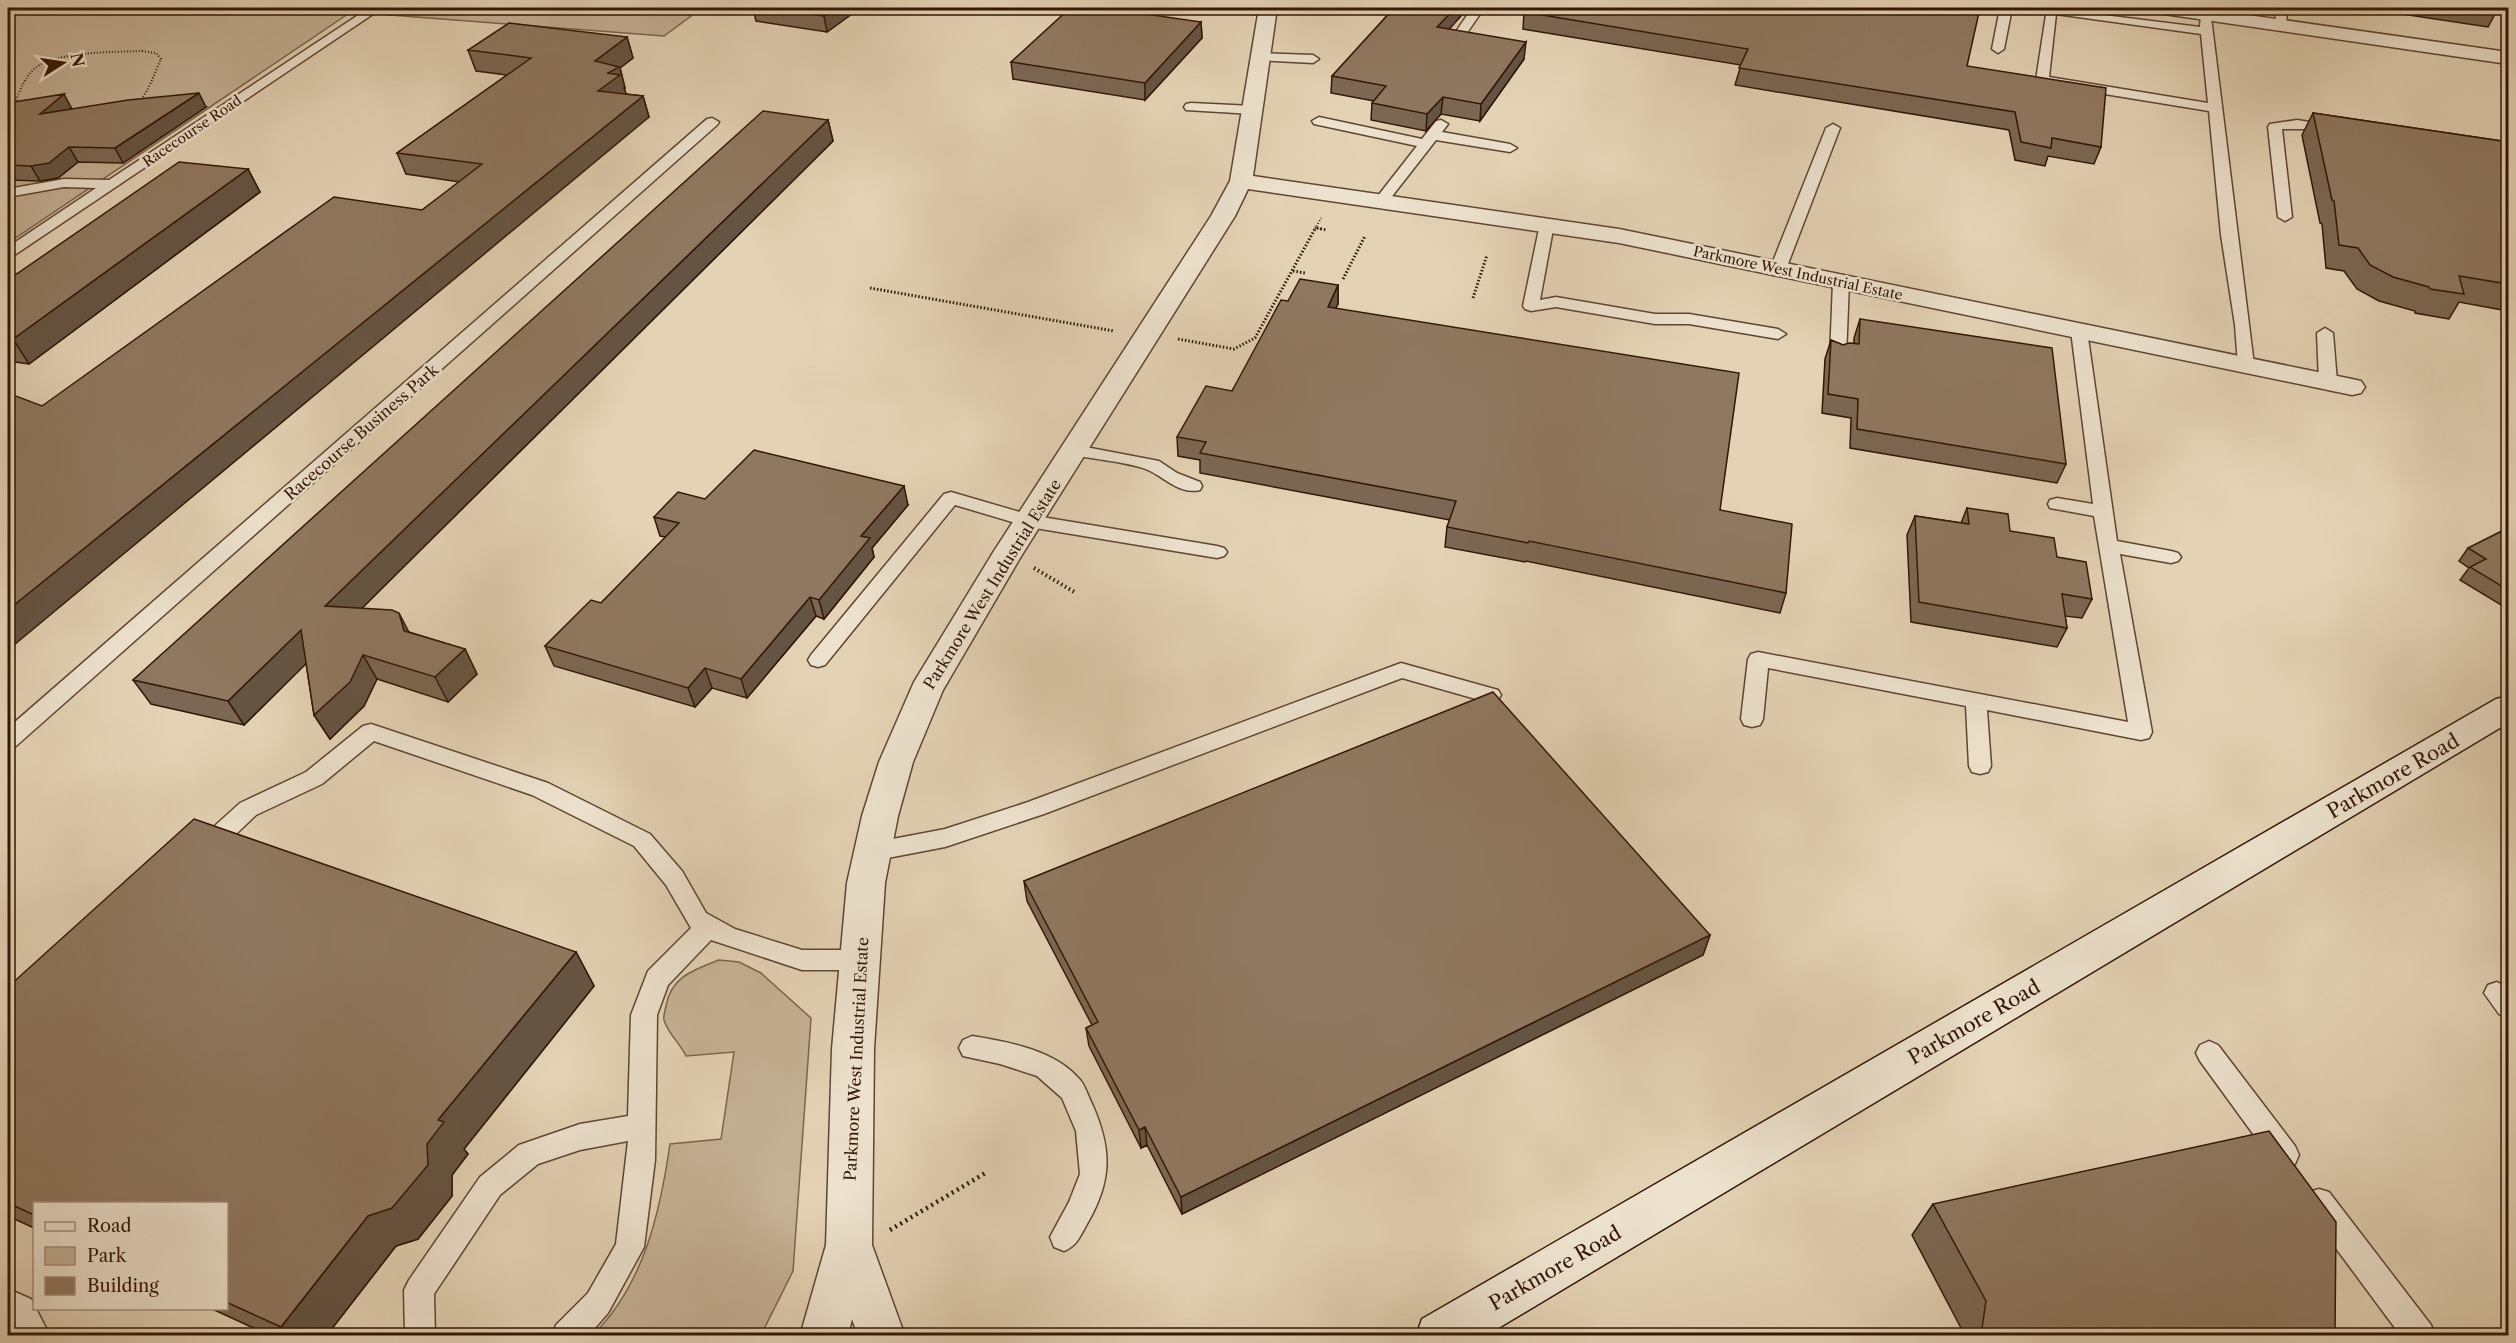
<svg xmlns="http://www.w3.org/2000/svg" width="2516" height="1343" viewBox="0 0 2516 1343" font-family="'Libre Caslon Text',serif">
<style>
.green{fill:#c5b296;stroke:#7c644e;stroke-width:1.5}
.lines{fill:none;stroke-linecap:round;stroke-linejoin:round}
.lane-casing{stroke:#5f4532;stroke-width:3}
.street-casing{stroke:#5f4532;stroke-width:3}
.secondary-casing{stroke:#331606;stroke-width:3}
.path-far3{stroke:#331606;stroke-width:2;stroke-dasharray:1 2;stroke-linecap:butt}
.path-far2{stroke:#331606;stroke-width:3;stroke-dasharray:1.5 2;stroke-linecap:butt}
.path-far1{stroke:#331606;stroke-width:4;stroke-dasharray:1.5 3;stroke-linecap:butt}
.path{stroke:#331606;stroke-width:4.5;stroke-dasharray:2 4;stroke-linecap:butt}
.lane{fill:#ede2ce;fill-rule:evenodd}
.street{fill:#ede2ce;fill-rule:evenodd}
.secondary{fill:#ede2ce;fill-rule:evenodd}
.wall{fill:#7b6753;stroke:#331606;stroke-width:1.5}
.shaded-wall{fill:#645443;stroke:#331606;stroke-width:1.5}
.building{fill:#8f7860;stroke:#331606;stroke-width:1.5}
.labels{text-anchor:middle;stroke-width:5;stroke-linejoin:round;paint-order:stroke}
.far-street-label{font-size:14px;fill:#331606;stroke:#ede2ce}
.street-label{font-size:16px;fill:#331606;stroke:#ede2ce}
.near-street-label{font-size:20px;fill:#331606;stroke:#ede2ce}
</style>
<rect width="100%" height="100%" fill="#e3d2b4"/>
<filter id="stains"><feTurbulence type="fractalNoise" baseFrequency=".00333" numOctaves="4"/><feColorMatrix values="0 0 0 0 .2 0 0 0 0 .09 0 0 0 0 .02 0 0 0 .5 -.17"/></filter>
<radialGradient id="worn" r=".72"><stop offset=".6" stop-color="#630" stop-opacity="0"/><stop offset="1" stop-color="#630" stop-opacity=".3"/></radialGradient>
<path class="green" d="M8 8H702L664 36 351 12 8 243Z
M719 960 739 962 761 973 811 1018 793 1271 761 1335H593C644 1284 660 1213 670 1144L721 1139 734 1052 686 1056C680 1043 668 1034 664 1020 663 1016 665 1011 666 1006 671 977 693 970 719 960Z"/>
<g class="lines">
<g class="lane-casing">
<path id="lane" d="M369 8H382L13 256 8 257V247L96 188 64 187 8 197V189L64 179 109 180Z
M1237 8H1267L1273 11C1265 17 1245 14 1237 8Z
M1472 8H1484L1467 33H1459L1457 30Z
M2000 8H2012L2004 49 1998 53 1992 49Z
M2047 8 2200 27 2201 14 2205 13 2211 17 2254 365 2252 369H2240L2238 365 2235 325 2221 235 2209 111 2037 83 2036 80ZM2056 14 2201 34 2208 103 2049 77Z
M2275 8H2287L2286 28 2282 29 2276 25Z
M1260 53 1313 55 1319 59 1313 63 1256 60 1254 57 1256 54Z
M1191 103 1253 106 1260 110 1253 114 1186 110 1184 107 1186 104Z
M1319 117 1422 139 1436 121 1441 120 1448 124 1442 132 1510 144 1517 148 1510 152 1436 140 1386 204 1381 205 1374 201 1417 146 1314 124 1312 121Z
M712 118 719 122 717 125 16 746 8 748V728L707 119Z
M2297 120 2336 126 2343 130 2336 134 2305 129H2282L2292 217 2285 221 2278 217 2268 127 2270 124Z
M1833 124 1840 128 1786 269 1783 272H1773L1770 269 1826 128Z
M1547 220 1554 224 1540 300 1556 297 1655 314H1689L1778 329 1786 334 1778 339 1689 324H1655L1556 307 1531 311 1525 309 1523 306 1540 224Z
M1841 277 1849 282 1846 357 1838 362 1830 357 1833 282Z
M2079 326 2087 331 2117 541 2171 551 2178 553 2181 557 2178 561 2171 563 2120 554 2152 732 2149 738 2141 740 1987 710 1991 766 1988 772 1980 774 1972 772 1969 766 1966 706 1768 668 1763 719 1760 725 1752 727 1744 725 1741 719 1748 659 1751 654 1758 652 2128 722 2094 516 2050 508 2048 504 2050 500 2057 498 2093 504 2071 331Z
M2325 328 2333 333 2337 382 2334 386H2322L2319 382 2317 333Z
M1075 445 1159 461 1177 473 1200 482 1202 486 1200 490C1180 495 1164 477 1148 470 1130 462 1090 459 1069 454L1066 450 1069 446Z
M951 492 1030 515 1217 546 1224 548 1227 552 1224 556 1217 558 1029 527 955 505 825 665 818 667 811 665 808 660 811 655 944 494Z
M1401 663 1498 690 1501 695 1498 700 1490 703 1402 678 1044 814 945 847 872 861 864 859 860 852 864 845 872 843 945 829 1028 802Z
M371 724 548 783 650 834 682 871 706 913 735 929 802 950H859L868 953 871 960 868 967 859 970H802L711 940 668 985 657 1015 655 1160 644 1247 608 1313 588 1336H552L556 1325 588 1293 616 1244 628 1141 580 1150 538 1164 500 1195 434 1294 435 1336H405L404 1290 409 1280 480 1177 519 1145 580 1124 628 1116 631 1015 648 971 691 928 666 885 634 846 532 795 374 741 322 784 256 815 213 856 205 858 197 856 193 849 197 842 240 803 306 772 363 726Z
M2497 982 2508 988V1017L2499 1014 2484 993 2488 985Z
M972 1036C1009 1042 1056 1050 1081 1081 1086 1088 1089 1098 1093 1106 1112 1150 1112 1181 1087 1224 1080 1236 1077 1246 1064 1251L1054 1247 1050 1237 1069 1202 1080 1174 1076 1131 1062 1098 1037 1076 1000 1064 963 1056 959 1048 963 1040Z
M2209 1041 2218 1045 2295 1146 2299 1155 2295 1164 2285 1168 2275 1164 2200 1061 2196 1053 2200 1045Z
M2319 1189 2329 1192 2431 1325 2435 1336H2401L2309 1212 2305 1202 2309 1192Z
M8 1289 31 1299 50 1336H18L8 1320Z"/>
</g>
<g class="street-casing">
<path id="street" d="M1259 8H1277L1253 176 1619 229 2352 379 2361 381 2365 387 2361 393 2352 395 1619 243 1248 189 1235 216 1020 558 943 690 913 762 898 816 885 883 874 1049 872 1245 905 1336H858L852 1319 848 1336H800L826 1245 832 1049 847 883 862 816 879 762 914 682 994 551 1211 216 1230 181Z
M2155 8H2199L2508 52V64L2164 14 2157 12Z"/>
</g>
<g class="secondary-casing">
<path id="secondary" d="M2508 696V723L1485 1336H1416L1422 1319 2496 699Z"/>
</g>
<path class="path-far3" d="M142 51 156 53 161 59C154 73 149 94 136 104 108 125 46 124 12 125L9 118C16 103 20 84 32 71 50 51 115 52 142 51Z
M1317 228 1321 229
M1315 229 1321 218"/>
<path class="path-far2" d="M1317 228 1327 230
M1293 271 1305 273
M1343 279 1365 236
M870 288 1114 331
M1473 298 1487 255
M1178 339 1234 349 1255 338 1316 227"/>
<path class="path-far1" d="M1034 568 1076 593"/>
<path class="path" d="M890 1230 987 1172"/>
<use href="#lane" class="lane"/>
<use href="#street" class="street"/>
<use href="#secondary" class="secondary"/>
</g>
<path class="wall" d="M753 8H860L827 32 756 21Z
M1394 8H1468L1449 29 1524 59 1480 121 1441 114 1426 131 1371 120 1372 103 1374 101 1331 93 1332 76Z
M2362 8H2502L2498 14H2495L2488 27Z
M1524 12 1967 66 2101 147 2094 164 2048 156 2045 166 2015 160 2009 130 1735 85 1741 65 1523 29Z
M1201 22 1202 38 1145 100 1013 79 1011 62Z
M627 37 633 58 620 68 625 88H624L626 94 643 96 649 117 42 406 422 210 460 182 406 174 397 153 507 75 476 71 468 50Z
M8 103 72 109 206 107 123 163 78 162 58 178 40 181 9 180 8 181Z
M2313 113 2508 142V311L2459 302 2449 319 2415 313V311L2379 301 2357 289 2344 271 2326 268 2322 224 2320 223 2302 135Z
M828 120 833 141 362 608 409 632 465 649 477 674 448 702 377 679 364 706 330 739 314 715 306 663 244 725 151 704 133 680Z
M248 169 260 192 29 364 8 361V280Z
M1338 285V304L1335 308 1720 510 1786 593 1780 613 1526 561 1525 562 1445 547 1447 527 1450 520 1200 473V460L1178 456 1177 437 1232 391 1288 301Z
M1860 319 2066 464 2057 483 1850 448 1851 418 1822 413 1825 359 1831 340 1843 345 1854 343V338Z
M705 499 908 505 872 548 874 557 824 619 816 616 747 698 712 688 695 707 554 666 545 646 601 603 666 537 660 536 654 517Z
M1967 508 2057 557 2092 599 2082 618 2065 616 2067 628 2057 647 1911 622 1907 535 1915 516 1961 523Z
M2508 528V607L2506 608 2460 580 2469 568 2459 561 2468 548Z
M1024 881 1710 935 1703 955 1182 1214 1147 1145 1141 1148 1089 1046 1086 1028 1092 1025 1027 901Z
M576 952 594 986 464 1149 468 1154 452 1175V1196L418 1239 396 1246 327 1335H269L210 1308H226V1203H34V1228L8 1216V987Z
M1933 1204 2335 1335H1961L1962 1330 1912 1235Z"/>
<path class="shaded-wall" d="M836 8H860L827 32 824 16Z
M1455 8H1468L1436 44 1437 27Z
M1201 22 1202 38 1145 100V83Z
M627 37 633 58 620 68 625 88H624L627 96 598 91 595 61Z
M1526 42 1524 59 1480 121 1481 104Z
M199 93 206 107 123 163 115 148Z
M64 94 72 109 40 114Z
M643 96 649 117 8 650V610Z
M1443 97 1441 114 1426 131 1427 114Z
M828 120 833 141 340 630 325 606Z
M69 147 78 162 58 178 40 181 31 166Z
M248 169 260 192 29 364 13 339Z
M1338 285V304L1327 326 1328 307Z
M904 486 908 505 872 548 874 557 824 619 819 600 861 536Z
M810 597 816 616 747 698 741 679Z
M399 613 412 638 404 631Z
M301 630 316 654 244 725 228 701Z
M465 649 477 674 448 702 435 677Z
M363 655 377 679 364 706 330 739 314 715Z
M705 668 712 688 695 707 688 688Z
M1710 935 1703 955 1182 1214 1181 1197Z
M576 952 594 986 464 1149 468 1154 452 1175V1196L418 1239 396 1246 327 1335H290L281 1327 368 1216 427 1144 438 1120Z
M1145 1127 1147 1145 1141 1148 1139 1130Z"/>
<path class="building" d="M767 8H836L824 16Z
M1070 8H1104L1201 22 1145 83 1011 62Z
M1394 8H1455L1437 27 1526 42 1481 104 1443 97 1427 114 1372 103 1386 86 1332 76Z
M1528 8H1980L1967 66 2106 88 2101 147 2052 138 2051 148 2021 142 2015 112 1739 68 1748 49 1524 12Z
M2478 8H2496L2497 10Z
M509 23 627 37 595 61 619 67 608 73 620 75 598 91 643 96 8 610V393L42 406 334 197 422 210 482 164 397 153 531 58 468 50Z
M199 93 115 148 69 147 49 163 31 166 8 165V103L64 94 40 114 128 100Z
M763 111 828 120 325 606 392 610 399 613 404 631 465 649 435 677 363 655 350 682 314 715 301 630 228 701 133 680Z
M2313 113 2508 142V284L2459 276 2464 294 2430 289 2429 287 2393 277 2370 265 2358 248 2339 245 2334 201 2332 200Z
M179 162 248 169 13 339H8V280Z
M1300 279 1338 285 1328 307 1739 373 1720 510 1792 524 1786 593 1529 541 1528 543 1447 527 1456 501 1200 453 1206 442 1177 437 1206 386 1232 391 1281 300 1288 301Z
M1860 319 2052 348 2066 464 1857 429 1858 399 1828 394 1831 340 1843 345 1849 343 1859 344Z
M754 450 904 486 861 536 870 538 819 600 810 597 741 679 705 668 688 688 545 646 591 600 601 603 679 523 654 517 678 492 705 499Z
M1967 508 2008 514 2010 531 2054 538 2057 557 2086 562 2092 599 2062 594 2067 628 1919 602 1915 516 1969 524Z
M2508 528V590L2470 567 2486 559 2468 548Z
M1493 692 1710 935 1181 1197 1145 1127 1139 1130 1086 1028 1098 1022 1024 881Z
M194 819 576 952 438 1120 444 1122 427 1144 428 1165 392 1208 368 1216 281 1327 226 1302V1203H34V1215L8 1203V987Z
M2269 1131 2336 1222 2335 1335H1981L1986 1301 1933 1204Z"/>
<g class="labels">
<g class="far-street-label">
<text transform="translate(192 131) rotate(-34)" y="5">Racecourse Road</text>
<text transform="translate(1798 273) rotate(12)" y="5">Parkmore West Industrial Estate</text>
</g>
<g class="street-label">
<text transform="translate(361 432) rotate(-41)" y="6">Racecourse Business Park</text>
<text transform="translate(992 584) rotate(-58)" y="6">Parkmore West Industrial Estate</text>
<text transform="translate(856 1059) rotate(-87)" y="6">Parkmore West Industrial Estate</text>
</g>
<g class="near-street-label">
<text transform="translate(2393 776) rotate(-30)" y="7">Parkmore Road</text>
<text transform="translate(1974 1022) rotate(-30)" y="7">Parkmore Road</text>
<text transform="translate(1555 1268) rotate(-30)" y="7">Parkmore Road</text>
</g>
</g>
<rect width="2516" height="1343" fill="none" stroke="#e3d2b4" stroke-width="30"/>
<rect x="9" y="9" width="2498" height="1325" fill="none" stroke="#331606" stroke-width="3"/>
<rect x="15" y="15" width="2486" height="1313" fill="none" stroke="#331606" stroke-width="1.5"/>
<rect x="33" y="1202" width="195" height="108" fill="#ede2ce" stroke="#a3907e" stroke-width="1.5"/>
<rect x="45" y="1222" width="30" height="9" fill="#ede2ce" stroke="#a3907e" stroke-width="1.5"/>
<text x="87" y="1232" font-size="18" fill="#331606">Road</text>
<rect x="45" y="1247" width="30" height="18" fill="#c5b296" stroke="#a3907e" stroke-width="1.5"/>
<text x="87" y="1262" font-size="18" fill="#331606">Park</text>
<rect x="45" y="1277" width="30" height="18" fill="#8f7860" stroke="#a3907e" stroke-width="1.5"/>
<text x="87" y="1292" font-size="18" fill="#331606">Building</text>
<g transform="translate(63 63) rotate(78)" stroke="#ede2ce" stroke-width="4.5" paint-order="stroke">
<path d="M0-4.5L10 22L0 15L-10 22Z" fill="#331606"/>
<text y="-9" font-size="16" font-weight="bold" text-anchor="middle" fill="#331606">N</text>
</g>
<rect width="100%" height="100%" filter="url(#stains)"/>
<rect width="100%" height="100%" fill="url(#worn)"/>
</svg>
